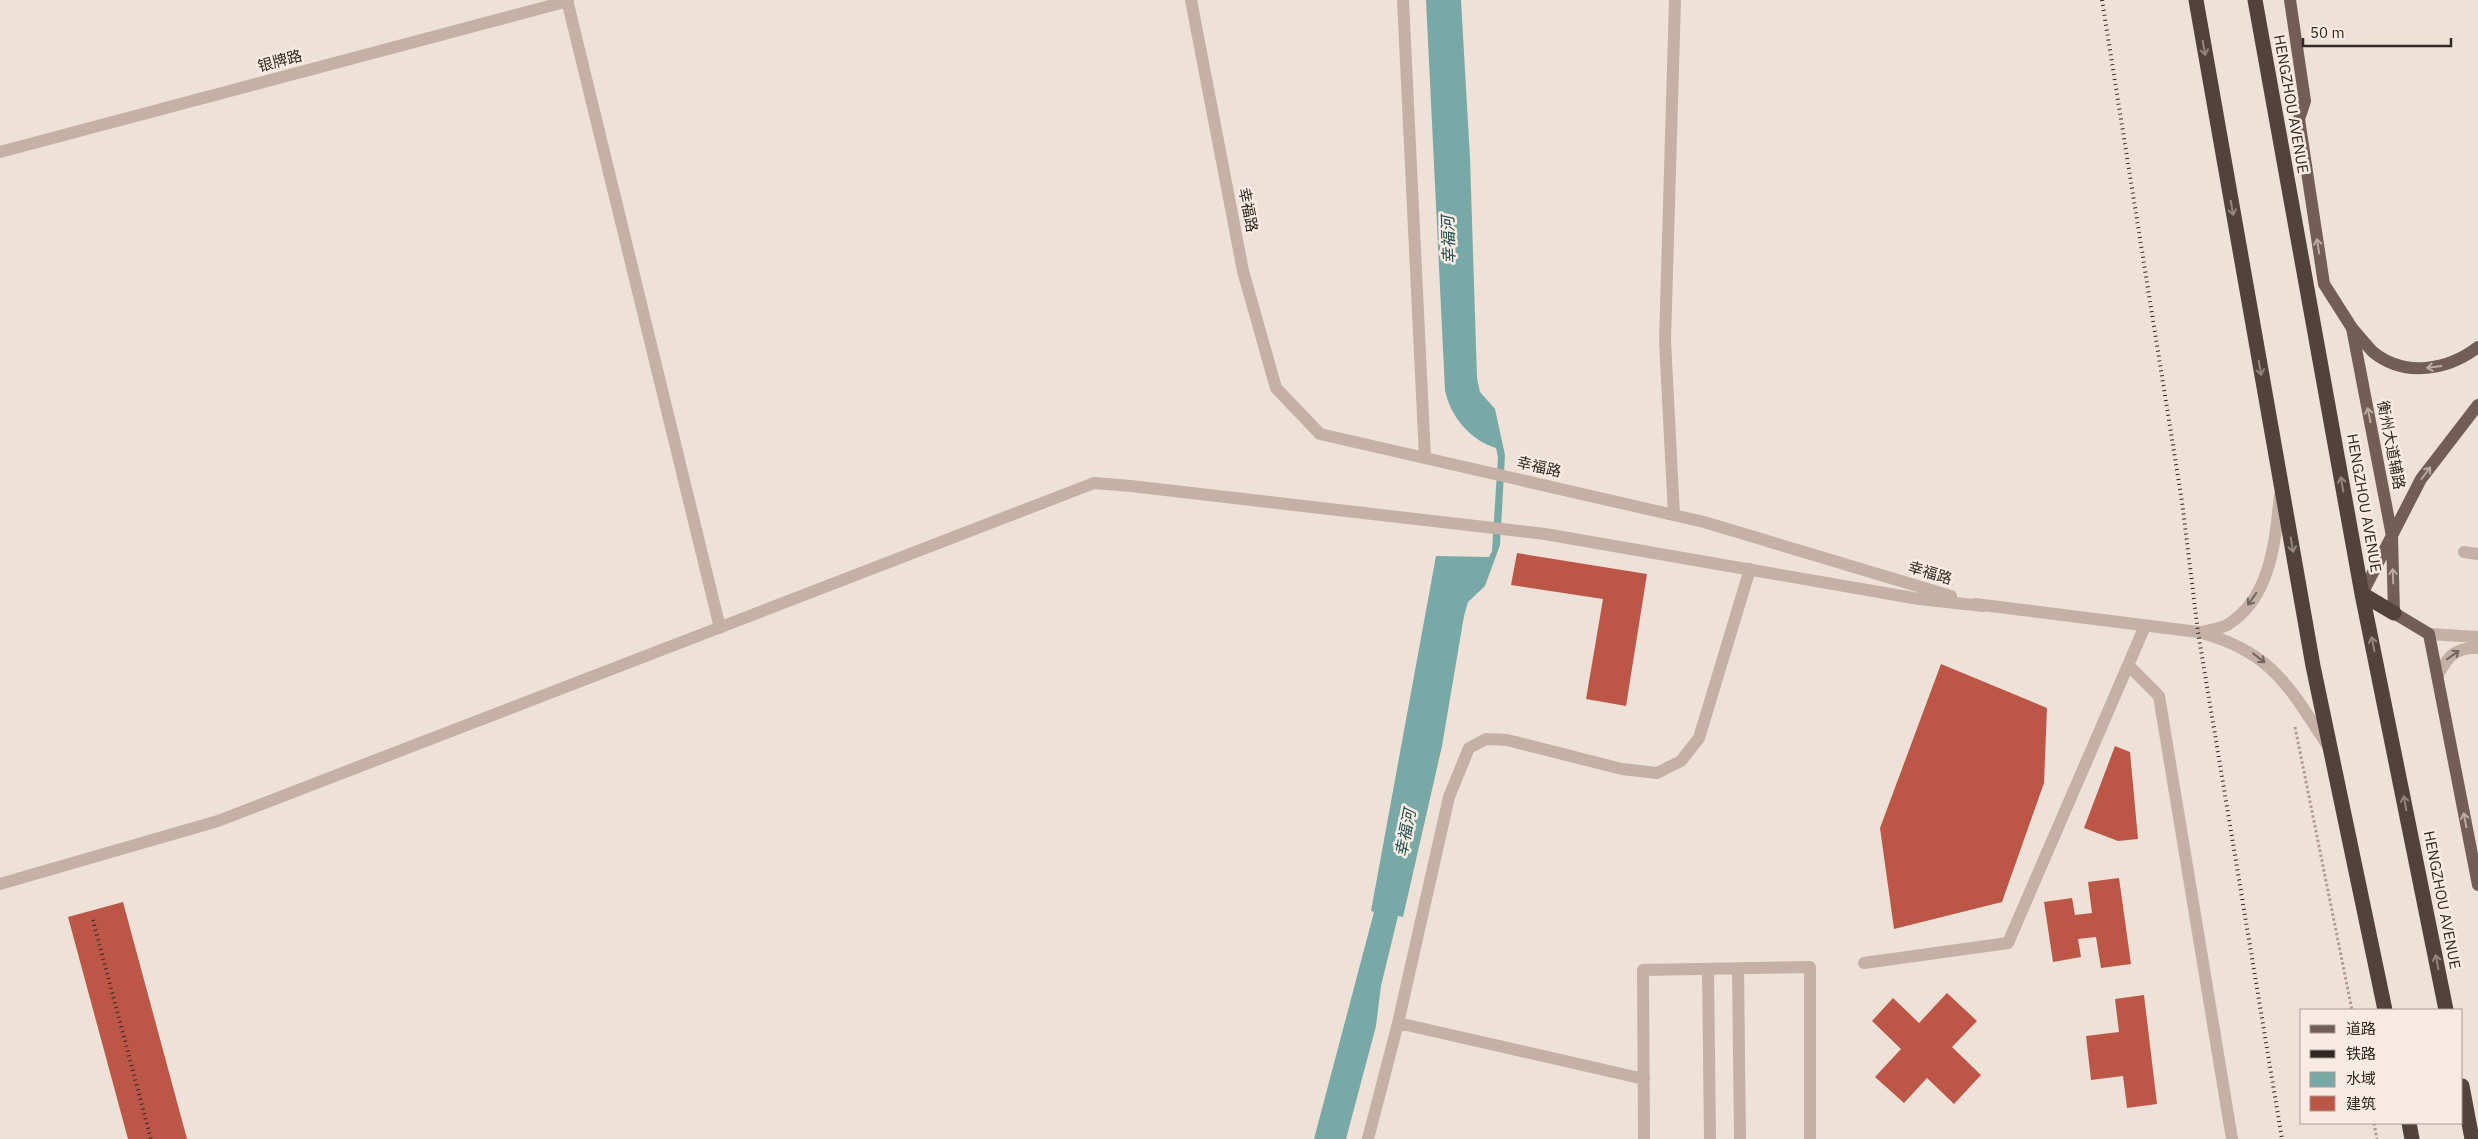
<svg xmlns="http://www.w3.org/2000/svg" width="2478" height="1139" viewBox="0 0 2478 1139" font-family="'IBM Plex Sans','Noto Sans SC',sans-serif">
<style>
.water{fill:#79a9a6}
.building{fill:#bc5747}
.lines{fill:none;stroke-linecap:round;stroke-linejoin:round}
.path{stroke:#b19a8f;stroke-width:3;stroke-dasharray:2.5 2.5;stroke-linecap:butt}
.minor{stroke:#c5b0a5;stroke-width:12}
.major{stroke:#725d57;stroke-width:12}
.highway{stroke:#52413d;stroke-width:15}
.rail{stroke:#312825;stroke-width:4;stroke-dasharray:1 4;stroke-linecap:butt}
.oneway{stroke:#94857f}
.oneway2{stroke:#bbaba4}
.oneway3{stroke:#74655f}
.labels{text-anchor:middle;stroke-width:5;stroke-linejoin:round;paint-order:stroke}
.street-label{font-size:15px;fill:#312825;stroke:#f7ebe3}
.water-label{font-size:16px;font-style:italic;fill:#1f4f4d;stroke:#f7ebe3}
</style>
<rect width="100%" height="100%" fill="#eee1d7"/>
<path class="water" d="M1426 0H1461L1470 158 1477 378 1480 392 1495 409 1505 455 1500 545 1485 586 1468 602 1464 616 1442 746 1403 917 1398 916 1381 986 1376 1026 1346 1139H1314L1374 912 1371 911 1436 556 1489 557 1492 551 1498 457 1496 448C1470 440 1450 416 1445 390Z"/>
<path class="building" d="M1517 553 1647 574 1626 706 1586 699 1603 599 1511 585Z
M1941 664 2047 708 2044 783 2002 902 1894 929 1880 828Z
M2115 746 2130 752 2138 839 2118 841 2084 828Z
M2119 878 2131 964 2101 968 2096 937 2078 939 2081 957 2053 962 2044 902 2072 898 2075 915 2092 913 2088 882Z
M123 902 187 1139H128L68 917Z
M1947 993 1977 1021 1952 1047 1981 1075 1954 1104 1927 1078 1904 1103 1875 1077 1901 1049 1872 1021 1893 998 1919 1023Z
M2144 995 2157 1104 2127 1108 2123 1076 2091 1080 2086 1036 2119 1032 2115 999Z"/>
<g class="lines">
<path class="path" d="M2295 727 2352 1010
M2374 1123 2377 1139"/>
<path class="minor" d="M567 0 720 628
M1191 0 1243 271 1276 388 1320 434 1704 522 1951 596
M1403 0 1425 458
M0 152 568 1
M1674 515 1665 341 1675 0
M2464 552 2478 554
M1975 604 2198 632C2272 651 2289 687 2328 746
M2201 632C2209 630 2220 629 2227 625 2271 599 2275 541 2280 495
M2429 634 2478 637
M2128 665 2159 696 2232 1139
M2437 676C2448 657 2454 647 2478 648
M0 884 218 821 1094 483 1131 486 1545 534 1919 599 1983 606
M1864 963 2008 943 2145 626
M1738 968 1740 1139
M1708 969 1710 1139
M1398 1023 1644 1079
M1368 1139 1398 1023 1449 797 1469 748 1486 739 1507 740 1622 769 1657 773 1681 761 1699 738 1750 569
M1644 1139 1643 970 1810 967V1139"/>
<path class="major" d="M2290 0 2305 101 2299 119 2324 284 2352 328 2392 536 2394 613 2429 634 2478 885
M2352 328C2359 336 2366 345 2373 352 2405 378 2448 370 2478 347
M2362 594 2421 479 2478 405"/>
<path class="highway" d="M2196 0 2313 666 2385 1010
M2255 0 2362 594 2446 1010
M2362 594 2394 613
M2462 1086 2472 1139
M2409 1123 2412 1139"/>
<path class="rail" d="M2102 0 2182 502 2198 632 2282 1139
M93 920 151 1139"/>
</g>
<defs><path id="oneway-shaft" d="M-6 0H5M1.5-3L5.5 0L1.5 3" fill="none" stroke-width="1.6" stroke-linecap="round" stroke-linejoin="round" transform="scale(1.25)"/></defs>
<g class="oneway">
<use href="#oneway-shaft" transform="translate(2204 48) rotate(80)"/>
<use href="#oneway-shaft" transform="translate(2232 208) rotate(80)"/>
<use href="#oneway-shaft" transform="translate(2260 368) rotate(80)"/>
<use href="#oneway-shaft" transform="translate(2342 484) rotate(-100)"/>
<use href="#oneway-shaft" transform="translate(2292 545) rotate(80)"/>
<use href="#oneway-shaft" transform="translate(2373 644) rotate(-101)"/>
<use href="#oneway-shaft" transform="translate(2405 803) rotate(-101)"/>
<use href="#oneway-shaft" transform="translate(2437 962) rotate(-101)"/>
</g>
<g class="oneway2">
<use href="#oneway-shaft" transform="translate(2318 246) rotate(-99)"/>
<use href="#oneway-shaft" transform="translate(2434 367) rotate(173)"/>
<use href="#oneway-shaft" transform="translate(2369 415) rotate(-101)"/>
<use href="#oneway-shaft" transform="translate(2426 473) rotate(-53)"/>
<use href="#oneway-shaft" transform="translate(2393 576) rotate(-92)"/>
<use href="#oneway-shaft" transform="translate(2465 820) rotate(-101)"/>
</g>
<g class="oneway3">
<use href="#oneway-shaft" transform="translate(2252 599) rotate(125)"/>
<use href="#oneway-shaft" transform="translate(2453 655) rotate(-36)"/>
<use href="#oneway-shaft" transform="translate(2259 658) rotate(38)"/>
</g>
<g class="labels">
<g class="street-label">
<text transform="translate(280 61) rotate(-15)" y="5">银牌路</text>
<text transform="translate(2291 104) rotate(80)" y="5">HENGZHOU AVENUE</text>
<text transform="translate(1248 210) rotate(79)" y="5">幸福路</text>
<text transform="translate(2391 445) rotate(79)" y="5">衡州大道辅路</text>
<text transform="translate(1539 467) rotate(13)" y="5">幸福路</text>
<text transform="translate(2364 503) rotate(80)" y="5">HENGZHOU AVENUE</text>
<text transform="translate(1930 573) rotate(17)" y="5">幸福路</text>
<text transform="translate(2442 900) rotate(79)" y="5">HENGZHOU AVENUE</text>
</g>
<g class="water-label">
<text transform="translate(1448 240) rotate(-92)" y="6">幸福河</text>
<text transform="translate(1405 833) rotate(-79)" y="6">幸福河</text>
</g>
</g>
<rect x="2300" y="1009" width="162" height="115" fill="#f7ebe3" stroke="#a89d97"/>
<rect x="2310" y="1025" width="25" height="8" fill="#725d57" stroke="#a89d97"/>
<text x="2346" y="1034" font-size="15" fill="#312825">道路</text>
<rect x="2310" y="1050" width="25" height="8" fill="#312825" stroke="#a89d97"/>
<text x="2346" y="1059" font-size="15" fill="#312825">铁路</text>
<rect x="2310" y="1072" width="25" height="15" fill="#79a9a6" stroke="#a89d97"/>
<text x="2346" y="1084" font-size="15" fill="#312825">水域</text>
<rect x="2310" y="1096" width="25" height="15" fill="#bc5747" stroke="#a89d97"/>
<text x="2346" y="1109" font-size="15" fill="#312825">建筑</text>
<path d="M2303 38v8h148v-8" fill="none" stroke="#312825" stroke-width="2.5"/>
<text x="2310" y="38" font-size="15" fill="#312825" stroke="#f7ebe3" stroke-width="4" paint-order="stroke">50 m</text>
</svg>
